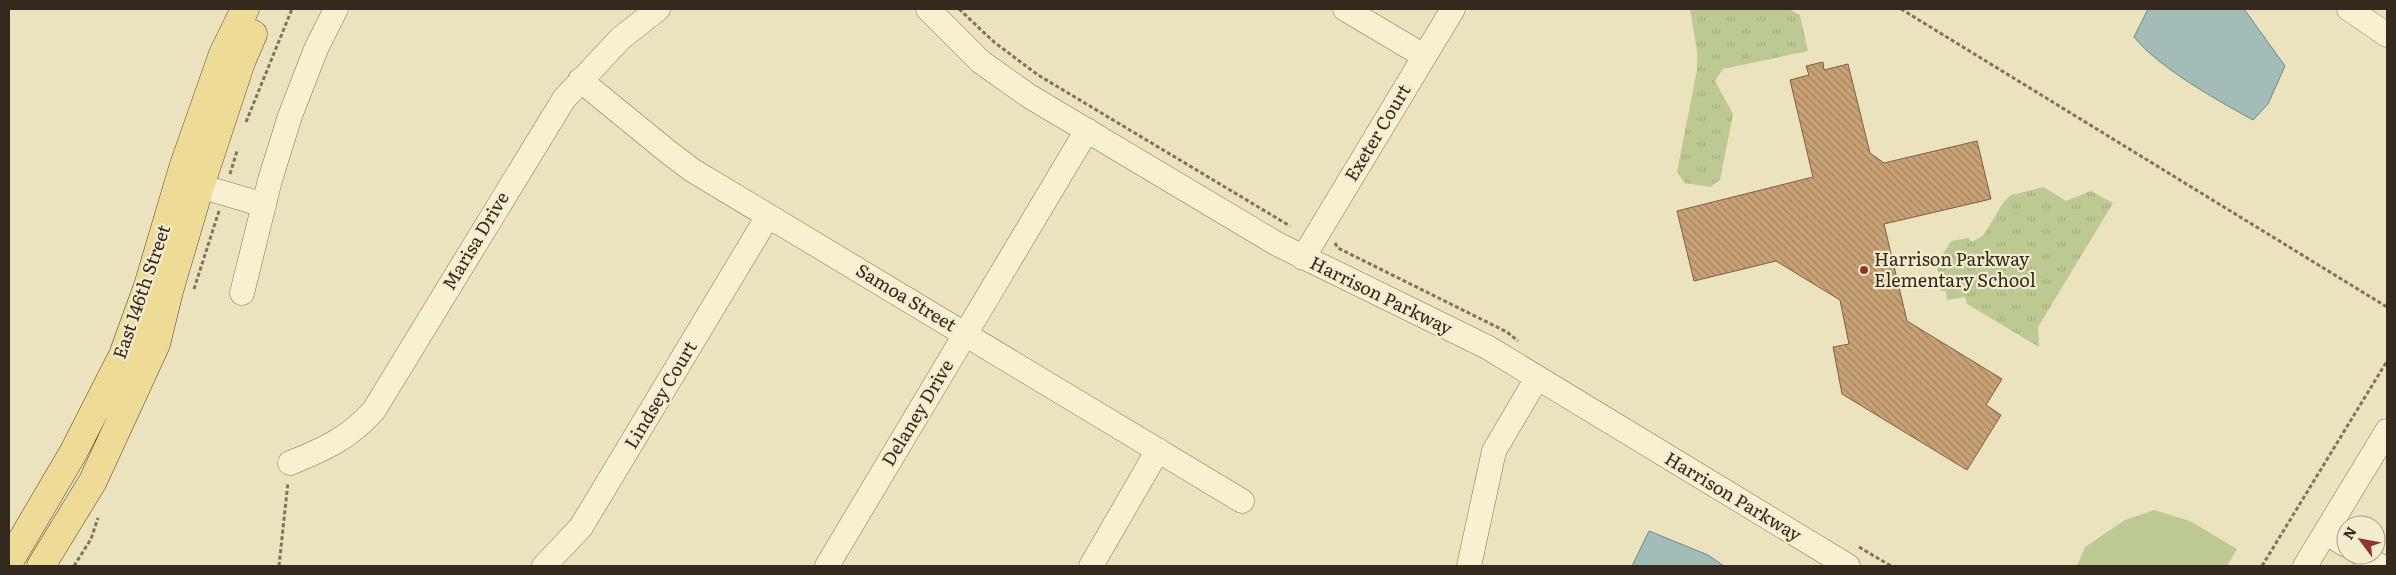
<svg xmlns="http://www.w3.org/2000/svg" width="2396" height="575" viewBox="0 0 2396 575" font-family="Literata,serif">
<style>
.grass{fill:url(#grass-tufts)}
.pitch{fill:#bdc993}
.water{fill:#a2bdb8;stroke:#6a8a86}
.building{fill:url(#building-back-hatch);stroke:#81603f}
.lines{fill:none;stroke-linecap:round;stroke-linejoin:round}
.minor-casing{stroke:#837358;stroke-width:25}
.major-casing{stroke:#50412c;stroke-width:29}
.path{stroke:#837358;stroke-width:3;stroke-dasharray:4 2.5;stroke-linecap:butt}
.minor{stroke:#f7f0d1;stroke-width:24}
.major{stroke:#eedc96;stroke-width:28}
.poi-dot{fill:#8f352b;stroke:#f3ecce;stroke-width:2}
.labels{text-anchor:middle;stroke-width:4.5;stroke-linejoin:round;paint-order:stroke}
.street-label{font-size:18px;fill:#33291c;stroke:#f3ecce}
.poi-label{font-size:18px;fill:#33291c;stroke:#f3ecce;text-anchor:start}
</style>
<defs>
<pattern id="grass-tufts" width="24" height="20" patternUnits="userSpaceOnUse" patternTransform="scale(1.25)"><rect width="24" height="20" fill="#bdc993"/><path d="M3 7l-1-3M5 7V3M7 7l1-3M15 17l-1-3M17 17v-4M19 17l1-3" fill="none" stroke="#a3ad7e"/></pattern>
<pattern id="building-back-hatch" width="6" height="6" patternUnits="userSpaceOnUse" patternTransform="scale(1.25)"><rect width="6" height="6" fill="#c8a175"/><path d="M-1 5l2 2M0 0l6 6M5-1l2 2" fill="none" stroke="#a3835f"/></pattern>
</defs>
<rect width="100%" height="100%" fill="#ebe3be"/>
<path class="grass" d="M1690 9H1789L1800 15 1808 51 1723 69 1715 81 1733 114 1720 180 1710 187 1685 183 1677 172 1697 70V51Z
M2044 187 2066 201 2091 191 2113 203 2038 327 2039 347 1967 304 1965 297 1947 300 1946 291H1941L1937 264 1951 241 1969 238 1971 242 1983 236 2003 203 2011 195Z"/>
<path class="pitch" d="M2154 510 2190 521 2237 549 2227 566H2077L2085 547 2125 520Z"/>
<path class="water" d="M2148 9H2244L2285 66 2268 104 2253 120C2217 100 2159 68 2134 37Z
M1649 531 1708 555 1724 566H1632Z"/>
<path class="building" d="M1823 62 1824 70 1848 64 1870 153 1884 163 1977 141 1991 199 1884 224 1907 321 2002 379 1986 405 2001 415 1967 470 1842 394 1833 347 1849 344 1840 300 1776 261 1694 281 1677 211 1813 177 1790 80 1809 75 1806 66Z"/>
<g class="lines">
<g class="minor-casing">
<path id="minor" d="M928 9 981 62 1029 96 1277 244 1487 347 1848 566
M1345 9 1424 56
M2349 9 2387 35
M580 80 667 151 692 170 1242 501
M200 186 264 205
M1303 258 1453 9
M242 293 270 180 290 116 316 49 336 9
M290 463C323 450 351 437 374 410L564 99 621 38 658 9
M2326 533 2346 545
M2362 555 2380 566
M544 566 581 527 768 216
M827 566 1087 130
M1091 566 1158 450
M1469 566 1494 451 1537 378
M2305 566 2387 431"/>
</g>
<g class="major-casing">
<path id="major" d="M9 562 73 453 123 355 148 286 183 168 223 54 245 9
M41 566 93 481 156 344 169 291 200 186 241 62 253 34"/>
</g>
<path class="path" d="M959 9 994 42 1038 75 1290 226
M1901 9 2387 307
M246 122 292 9
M230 174 237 151
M1335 243 1338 248 1507 332 1518 341
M194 289 219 211
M1859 547 1891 566
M74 566 91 539 98 518
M279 566 288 482
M2262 566 2387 361"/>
<use href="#minor" class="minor"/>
<use href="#major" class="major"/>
</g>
<circle class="poi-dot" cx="1864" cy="270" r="5"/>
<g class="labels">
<g class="street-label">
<text transform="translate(1378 133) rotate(-59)" y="6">Exeter Court</text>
<text transform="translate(476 241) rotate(-59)" y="6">Marisa Drive</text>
<text transform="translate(142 292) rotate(-71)" y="6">East 146th Street</text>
<text transform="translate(1381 296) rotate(26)" y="6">Harrison Parkway</text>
<text transform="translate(906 298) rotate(31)" y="6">Samoa Street</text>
<text transform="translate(661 395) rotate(-59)" y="6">Lindsey Court</text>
<text transform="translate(918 413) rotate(-59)" y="6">Delaney Drive</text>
<text transform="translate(1733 497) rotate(31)" y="6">Harrison Parkway</text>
</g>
<g class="poi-label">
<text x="1874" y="266">Harrison Parkway<tspan x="1874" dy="21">Elementary School</tspan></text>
</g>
</g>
<rect width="2396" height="575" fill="none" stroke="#33291c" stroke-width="20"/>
<g transform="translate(2361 540) rotate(302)"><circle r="24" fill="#f3ecce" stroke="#a69e87"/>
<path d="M0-4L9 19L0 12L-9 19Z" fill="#8f352b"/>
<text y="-8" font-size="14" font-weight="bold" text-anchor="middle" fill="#33291c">N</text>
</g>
</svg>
